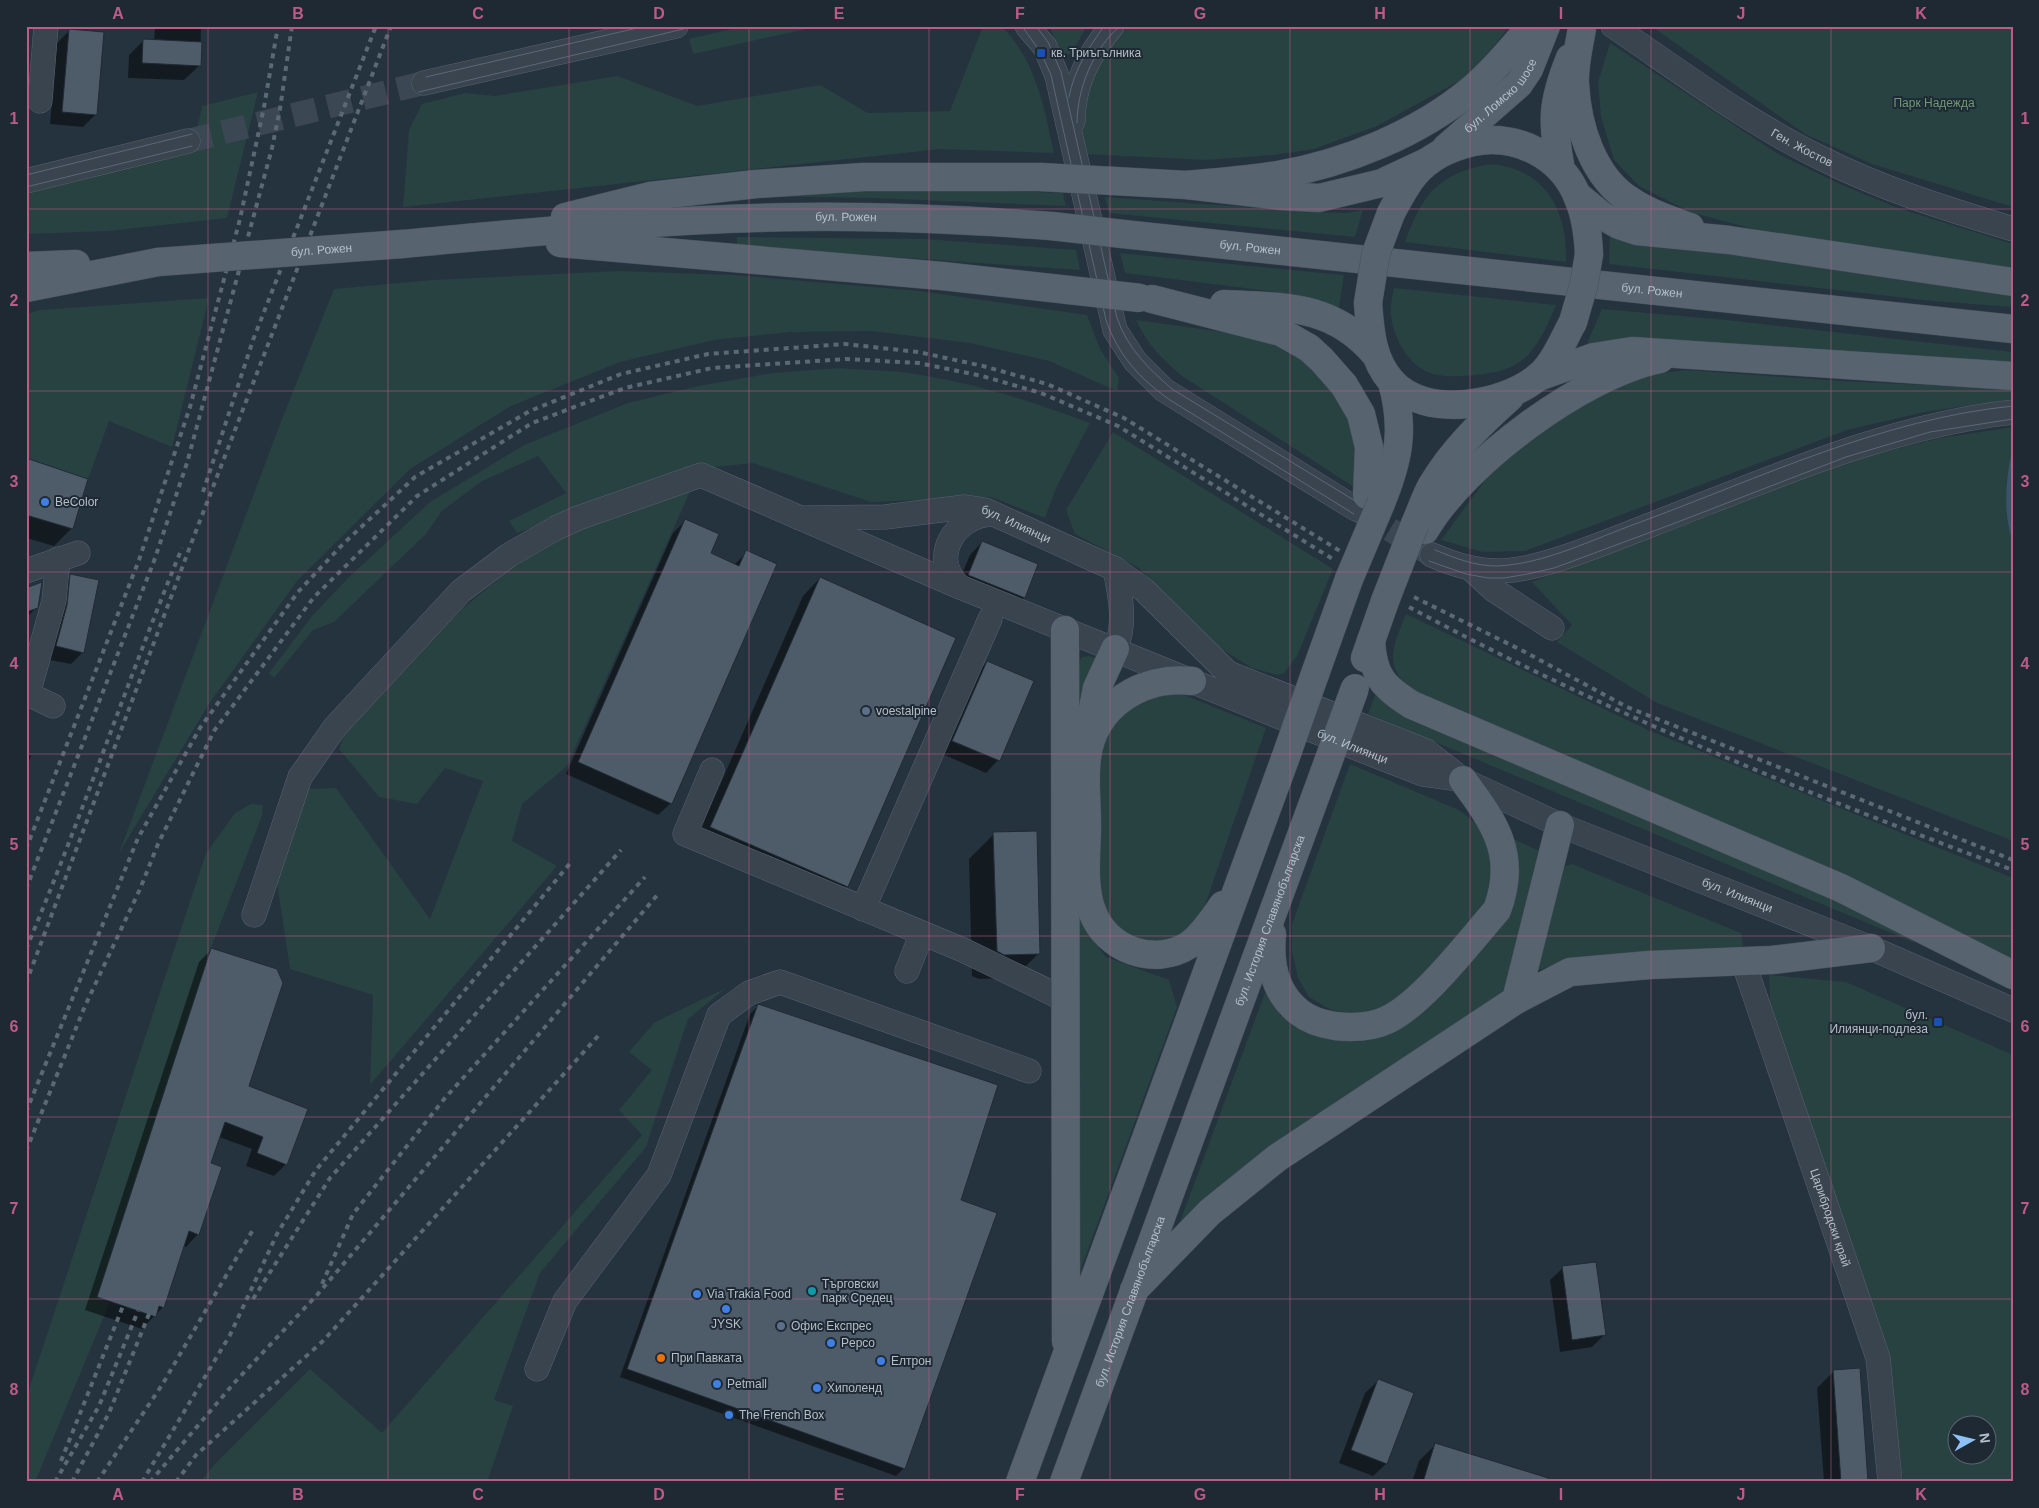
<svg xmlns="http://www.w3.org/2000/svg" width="2039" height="1508" viewBox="0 0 2039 1508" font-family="Helvetica,sans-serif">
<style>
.green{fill:#284141;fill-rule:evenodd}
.water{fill:#3b5268}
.shadow{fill:#0007}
.building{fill:#4e5c6a;stroke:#202b36}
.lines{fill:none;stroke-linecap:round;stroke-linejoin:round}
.minor-tunnel{stroke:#3b4854;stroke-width:24;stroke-dasharray:24 12;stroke-linecap:butt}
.minor-casing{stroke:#57626c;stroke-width:25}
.major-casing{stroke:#45505b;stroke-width:29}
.minor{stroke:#39444f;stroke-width:24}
.major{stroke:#57646f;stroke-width:28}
.tram{stroke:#5b6976;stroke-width:1}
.rail{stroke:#5b6976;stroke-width:4;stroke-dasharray:5 5;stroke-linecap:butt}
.major-bridge-casing{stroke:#45505b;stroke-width:29;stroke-linecap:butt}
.major-bridge{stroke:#57646f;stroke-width:28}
.grid{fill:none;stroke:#bd5b87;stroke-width:1;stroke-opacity:0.55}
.transit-dot{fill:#1a4fb4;stroke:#1e2934;stroke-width:2}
.shop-dot{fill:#3f7fe0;stroke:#1e2934;stroke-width:2}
.service-dot{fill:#5c6f8a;stroke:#1e2934;stroke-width:2}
.culture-dot{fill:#0f9aa8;stroke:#1e2934;stroke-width:2}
.food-dot{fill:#e8710a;stroke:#1e2934;stroke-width:2}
.labels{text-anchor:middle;stroke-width:4;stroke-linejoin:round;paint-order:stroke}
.poi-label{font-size:12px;fill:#b5bfc9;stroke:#1e2934;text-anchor:start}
.street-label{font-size:12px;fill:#b5bfc9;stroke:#1e2934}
.park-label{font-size:12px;fill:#6d9a72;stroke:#1e2934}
.neatline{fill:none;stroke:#bd5b87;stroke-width:2}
.grid-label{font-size:16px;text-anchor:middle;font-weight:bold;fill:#bd5b87}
</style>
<rect width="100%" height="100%" fill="#25333f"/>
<path class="green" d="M744 26H820L693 54 689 39Z
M983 26H1001C1036 60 1044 107 1054 153L940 149 403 207 409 130 422 104 465 93 495 96 617 76 697 106 820 85 868 113 950 111Z
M1049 26H1087L1071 54H1061Z
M1129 26H1510L1470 75 1377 126 1314 149 1273 155 1206 160 1085 154C1074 108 1094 56 1129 26Z
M1651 26H2013V207L1872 164 1805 134Z
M1610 43 1778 154 1840 184 1898 208 2013 244V269L1772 234 1690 212 1639 186 1614 160 1601 117 1598 82Z
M258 92 227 218 108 231 26 234V194L192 152 202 106Z
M1490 164C1545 168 1568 211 1566 262L1405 242C1422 194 1439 173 1490 164Z
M868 189H951L1063 193 1066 206 872 198 748 196Z
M1105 197 1316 212 1346 213 1363 210 1355 237 1109 213Z
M1610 229 1674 246 2013 295V307L1932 301 1609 264Z
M737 237 925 239 1076 250 1080 270 737 246Z
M1120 253 1344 275 1339 307 1275 292 1125 273Z
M619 271 734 275 920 291 1087 315 1100 349 1119 378 1117 391 1049 361 970 343 871 331 790 332 714 340 620 362 511 406 410 469 297 581 209 704 119 853 280 424 334 289 432 280Z
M1394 288 1556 305C1549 322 1541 341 1528 355 1514 370 1495 373 1475 375 1461 376 1443 378 1430 373 1408 365 1393 337 1391 315 1390 307 1392 297 1394 288Z
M209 298 172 447 109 421 88 479 26 458V314L40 310Z
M1602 309 1727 320 2013 352V364L1585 348Z
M1136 320 1231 333 1289 348 1313 362 1355 426 1357 489 1182 376C1162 359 1147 344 1136 320Z
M840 368C863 370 887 370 909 373 972 382 1031 401 1090 423L1056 488 1045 518 991 497 871 502 753 463 705 468 517 533 509 521 566 493 538 456 482 481 442 511 426 534 334 622 313 630 274 678 269 673 312 616 349 577 430 502 524 445 628 403 698 386 772 373Z
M1686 370 1842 381 2013 389V399L1925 412 1847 430 1525 551 1483 552 1441 540 1489 475 1522 444 1627 377Z
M2013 427C2013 466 1999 504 2013 543V841L1657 703 1557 642 1572 625 1532 582 1853 459 1940 438Z
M1113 432 1333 569 1297 656 1284 673 1277 675 1252 668 1220 648 1137 567 1075 534 1066 510Z
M693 485 567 766 522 804 512 841 557 866 370 1085 373 995 290 969 277 883 303 789 336 788 430 919 483 781 445 768 417 804 379 797 339 749 348 726 463 608 544 542Z
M1406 614 1648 730 2013 878V963L1423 696C1382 671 1390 653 1406 614Z
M1089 656 1096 658 1098 667 1092 938 1106 957 1169 980 1177 1007 1075 1285 1074 672 1082 657Z
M1174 691 1266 728 1202 914 1188 931 1171 942H1149L1117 929 1102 907 1094 877V764L1115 712 1140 696Z
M1375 695 1393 709 1857 907 1903 930 1915 943 1368 714Z
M1350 764 1459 810 1482 828 1493 850 1490 898 1408 995 1378 1012 1354 1014 1331 1010 1309 997 1298 978 1292 952V924Z
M251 804 263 805 262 816 211 948 97 1297 110 1302 35 1482H26V1398L206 853 235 813Z
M1509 837 1544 853 1503 1000 1174 1238 1269 982 1305 1030 1333 1040 1376 1037 1481 944Z
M1572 864 1741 933 1743 945 1737 953 1580 958 1535 971 1563 867Z
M1769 975 1846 982 2013 1055V1482H1903L1887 1357 1770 1002ZM1956 1426H1986V1456H1956Z
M726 988 688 1019 646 1147 540 1273 494 1400 513 1406 487 1482H200L214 1465 310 1369 382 1433 642 1135 619 1110 652 1070 629 1052 655 1022Z"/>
<path class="water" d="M2013 446V543C2002 512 2006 477 2013 446Z"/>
<path class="shadow" d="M155 26H201L200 65 184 80 128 78 129 55 144 40 154 41Z
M26 28H29L26 74Z
M69 31 96 114 83 127 50 124 57 43Z
M26 460 72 528 54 546 26 538Z
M685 521 709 554 734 565 747 552 671 803 658 815 566 774 673 533Z
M982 542 1037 564 1024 598 1011 610 956 588 970 555Z
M71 576 83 652 71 664 44 659 58 588Z
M820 578 847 886 830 904 694 844 803 596Z
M26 590 37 607 26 618Z
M987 662 1032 681 998 760 986 773 940 753 974 675Z
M26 754 31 756 26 770Z
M994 834 1039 953 1014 978 979 979 972 976 969 859Z
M211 950 248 1087 286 1164 274 1176 246 1166 252 1149 219 1137 210 1164 198 1234 186 1247 183 1246 163 1307 142 1329 85 1310 199 962Z
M758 1006 959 1201 904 1468 896 1476 620 1377 750 1014Z
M1563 1268 1604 1335 1592 1347 1560 1352 1550 1280Z
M1834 1371 1867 1482H1824L1817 1388Z
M1378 1381 1386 1464 1373 1476 1339 1463 1365 1393Z
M1436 1444 1555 1482H1412L1419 1461Z"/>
<path class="building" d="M69 29 104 32 97 115 62 112Z
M143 39 202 42 201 66 142 63Z
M26 458 88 479 73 529 26 515Z
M685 519 719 534 711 553 739 566 746 550 777 564 672 804 578 762Z
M982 541 1038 564 1025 598 968 575Z
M70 574 99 580 84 653 56 646 67 605Z
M820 577 956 638 848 887 710 827Z
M42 582 38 608 26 612V588Z
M987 661 1034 681 1000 761 952 741Z
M1037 831 1040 954 1004 955 997 951 993 832Z
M211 948 277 969 283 983 249 1086 308 1109 287 1165 257 1153 263 1137 225 1122 211 1163 222 1167 199 1235 189 1231 164 1308 159 1306 156 1317 97 1297Z
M758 1004 998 1085 961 1200 997 1213 905 1469 627 1369Z
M1596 1262 1606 1335 1572 1340 1562 1266Z
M1860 1368 1868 1482H1841L1833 1370Z
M1378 1379 1414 1393 1387 1464 1351 1450Z
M1435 1443 1548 1478 1547 1482H1423Z"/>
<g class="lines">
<path class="minor-tunnel" d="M188 141 424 83
M1359 511 1432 555"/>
<g class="minor-casing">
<g id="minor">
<path d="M1027 26 1045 47 1057 76 1115 330 1135 361 1164 390 1356 509"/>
<path id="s1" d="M1613 26C1681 72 1747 122 1821 158 1882 189 1947 209 2013 229"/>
<path d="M424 83 676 26"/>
<path d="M40 101 46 26"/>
<path d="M1073 121C1073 84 1089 54 1112 26"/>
<path d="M26 181 188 141"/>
<path id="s2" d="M993 514C955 515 928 558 960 587L1356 748 1423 774 1459 779"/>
<path id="s3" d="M800 518 885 517 965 507 985 510 1115 569 1144 590 1228 673 1426 751 1463 780 1560 825 1871 948 2013 1010"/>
<path d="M1432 555C1452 564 1475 571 1498 571 1538 572 1613 539 1653 524 1770 479 1887 426 2013 412"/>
<path d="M1470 568 1494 590 1552 628"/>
<path d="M1115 569C1120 594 1127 625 1115 649"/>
<path d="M26 571 78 553"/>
<path d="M53 706 28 694 54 601 58 559"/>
<path d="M712 770 685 834 963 950 1066 1000"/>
<path d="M863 909 990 619"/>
<path d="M254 915 300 777 335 727 461 591 509 555 556 528 578 518 701 475 960 587"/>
<path id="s4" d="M1743 961 1878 1358 1890 1482"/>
<path d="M907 971 922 933"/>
<path d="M537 1369 565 1301 659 1175 719 1015 749 993 780 982 1029 1071"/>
</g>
</g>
<g class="major-casing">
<g id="major">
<path d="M1582 28C1579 47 1574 65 1575 84 1577 126 1593 178 1631 201 1649 213 1670 220 1690 227"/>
<path id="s5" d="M1446 148 1519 84 1529 69 1546 26"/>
<path d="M1561 170C1552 121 1551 105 1570 58"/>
<path d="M1114 181 1187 185 1281 196 1319 198 1382 183 1429 161"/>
<path d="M1187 185C1217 182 1248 180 1278 175 1346 163 1418 134 1471 90 1494 71 1512 48 1531 26"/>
<path d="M1578 196 1601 215 1619 225 1637 231 1729 240 2013 282"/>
<path d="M1391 213C1398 200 1405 186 1415 174 1430 156 1451 147 1473 142 1516 133 1562 156 1578 198 1586 216 1588 234 1589 254"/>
<path d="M565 217 650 196 756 184 864 177H1040"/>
<path id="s6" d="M1123 234 2013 329"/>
<path d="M560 243 942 276 1069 290"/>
<path id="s7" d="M402 244C535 232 668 218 802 217 885 216 968 220 1051 226"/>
<path d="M26 266 76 264"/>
<path d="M26 288 158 262"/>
<path d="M1152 299 1281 332 1309 348 1322 360 1344 385 1361 414 1369 447 1367 495"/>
<path d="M1368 303C1370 331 1372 360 1392 382 1425 419 1503 406 1538 377 1554 364 1563 340 1573 322"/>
<path d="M1224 304C1284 307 1333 304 1375 354"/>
<path d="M1538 377 1594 357 1632 351 2013 376"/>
<path d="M1381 503C1399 459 1405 429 1392 382"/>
<path d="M1415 524C1421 511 1425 497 1432 485 1453 450 1480 424 1510 397"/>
<path d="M1425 530C1464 463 1584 374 1660 359"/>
<path d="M1065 630 1066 1341"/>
<path d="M1371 641C1373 676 1383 687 1412 705L1841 888 2013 975"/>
<path d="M1365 658 1385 601"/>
<path d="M1315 674 1349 579"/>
<path d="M1192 681C1143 675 1094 705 1087 757 1084 779 1087 803 1087 825 1087 852 1082 885 1092 911 1106 950 1154 967 1189 945 1203 935 1213 919 1223 905"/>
<path d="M1088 734 1097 688 1115 649"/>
<path d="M1272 934C1269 964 1275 993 1299 1012 1309 1020 1322 1024 1335 1026 1352 1028 1370 1028 1387 1020 1423 1003 1470 941 1497 910 1518 855 1494 822 1463 780"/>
<path d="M1516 1000 1560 825"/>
<path d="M1134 1290 1210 1212 1277 1158 1516 1000 1570 972 1649 965 1772 960 1871 948"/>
<path d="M1020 1482 1285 759"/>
<path id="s8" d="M1064 1482 1324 773"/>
</g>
</g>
<use href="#minor" class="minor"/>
<use href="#major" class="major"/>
<path class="tram" d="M1022 26 1041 53 1051 75 1106 320C1118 355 1140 379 1170 400L1354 514
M1036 26 1048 42 1061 72 1117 318C1128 349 1148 368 1172 389L1357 502
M426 77 646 26
M419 92 696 26
M1069 97C1074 70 1088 49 1104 26
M1077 123C1077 89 1093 49 1120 26
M26 175 192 134
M26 187 192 146
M1435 550C1455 558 1474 566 1497 566 1545 564 1593 539 1638 523 1760 478 1882 419 2013 406
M1429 561 1466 574 1488 578H1504L1528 574 1554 568 1670 525 1846 457 1930 432 2013 419"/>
<path class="rail" d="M203 492 253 340 376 26
M1414 597 1525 652 1627 707 2013 860
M1409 607C1602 711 1807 794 2013 870
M26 849 139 560 190 407 240 219 264 107 278 26
M26 889 154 561 187 463 272 148 280 109 292 26
M26 949C82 817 127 681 182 548
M26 983 191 544 391 26
M26 1112 138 838 200 728 298 592 343 544 415 477 530 411 621 374 708 354 845 344 918 352 983 366 1047 384 1124 418 1340 551
M26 1151 85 1006 140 889 158 844 214 731 314 597 417 496 532 423 625 388 712 368 846 359 919 363 982 376 1041 393 1118 426 1336 561
M322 1284 353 1214 445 1098 645 877
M253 1299 330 1178 621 850
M61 1461 123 1306
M55 1482 99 1406 138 1311
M72 1482 109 1413 149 1314
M97 1482 162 1385 254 1228
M142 1482 230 1335 277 1234 316 1170 572 861
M150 1482 235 1382 317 1295 659 893
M176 1482 196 1455 323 1341 599 1035"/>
<g class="major-bridge-casing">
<g id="major-bridge">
<path d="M1040 177 1114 181"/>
<path d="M1051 226 1123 234"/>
<path id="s9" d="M158 262 402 244"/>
<path d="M1069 290 1140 298"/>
<path d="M1368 303 1376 253 1391 213"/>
<path d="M1573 322 1584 284 1589 254"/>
<path d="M1349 579 1381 503"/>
<path d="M1385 601 1415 524"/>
<path d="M1285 759 1315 674"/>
<path d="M1324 773 1355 688"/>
</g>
</g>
<use href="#major-bridge" class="major-bridge"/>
</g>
<path class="grid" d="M208 26V1482M388 26V1482M569 26V1482M749 26V1482M929 26V1482M1110 26V1482M1290 26V1482M1470 26V1482M1651 26V1482M1831 26V1482M26 209H2013M26 391H2013M26 572H2013M26 754H2013M26 936H2013M26 1117H2013M26 1299H2013"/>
<g class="transit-dot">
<rect x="1036" y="48" width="10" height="10" rx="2.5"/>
<rect x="1933" y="1017" width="10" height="10" rx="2.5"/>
</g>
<g class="shop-dot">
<circle cx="45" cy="502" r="5"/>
<circle cx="697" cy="1294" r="5"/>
<circle cx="726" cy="1309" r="5"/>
<circle cx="831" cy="1343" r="5"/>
<circle cx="881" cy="1361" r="5"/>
<circle cx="717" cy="1384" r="5"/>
<circle cx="817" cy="1388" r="5"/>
<circle cx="729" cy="1415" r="5"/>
</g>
<g class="service-dot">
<circle cx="866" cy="711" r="5"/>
<circle cx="781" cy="1326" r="5"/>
</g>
<circle class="culture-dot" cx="812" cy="1291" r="5"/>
<circle class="food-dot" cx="661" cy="1358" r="5"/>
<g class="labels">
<g class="poi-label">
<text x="1051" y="57">кв. Триъгълника</text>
<text x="55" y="506">BeColor</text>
<text x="876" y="715">voestalpine</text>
<text x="1928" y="1019" text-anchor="end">бул.<tspan x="1928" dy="14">Илиянци-подлеза</tspan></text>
<text x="822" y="1288">Търговски<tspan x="822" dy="14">парк Средец</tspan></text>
<text x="707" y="1298">Via Trakia Food</text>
<text x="726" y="1328" text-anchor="middle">JYSK</text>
<text x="791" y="1330">Офис Експрес</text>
<text x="841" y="1347">Pepco</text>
<text x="671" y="1362">При Павката</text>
<text x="891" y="1365">Елтрон</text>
<text x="727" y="1388">Petmall</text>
<text x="827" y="1392">Хиполенд</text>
<text x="739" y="1419">The French Box</text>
</g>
<g class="street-label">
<text dy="4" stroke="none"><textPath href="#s5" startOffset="76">бул. Ломско шосе</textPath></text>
<text dy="4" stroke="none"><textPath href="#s1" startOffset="225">Ген. Жостов</textPath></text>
<text dy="4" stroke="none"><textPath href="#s7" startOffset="445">бул. Рожен</textPath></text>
<text dy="4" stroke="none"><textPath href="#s6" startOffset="128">бул. Рожен</textPath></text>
<text dy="4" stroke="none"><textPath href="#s9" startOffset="164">бул. Рожен</textPath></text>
<text dy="4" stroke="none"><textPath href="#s6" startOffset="532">бул. Рожен</textPath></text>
<text dy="4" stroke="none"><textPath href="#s3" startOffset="220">бул. Илиянци</textPath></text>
<text dy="4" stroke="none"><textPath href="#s2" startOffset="528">бул. Илиянци</textPath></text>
<text dy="4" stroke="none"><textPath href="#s3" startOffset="1040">бул. Илиянци</textPath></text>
<text dy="4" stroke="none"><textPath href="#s8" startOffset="598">бул. История Славянобългарска</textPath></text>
<text dy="4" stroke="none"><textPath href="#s4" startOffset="271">Царибродски край</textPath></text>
<text dy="4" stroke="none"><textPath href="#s8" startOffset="192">бул. История Славянобългарска</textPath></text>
</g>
<g class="park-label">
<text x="1934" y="107">Парк Надежда</text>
</g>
</g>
<rect width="2039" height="1508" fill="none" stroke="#1e2934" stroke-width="55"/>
<g transform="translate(1972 1440) rotate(82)"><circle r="24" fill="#1e2934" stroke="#5a6570"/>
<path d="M0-4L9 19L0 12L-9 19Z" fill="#8ec1f6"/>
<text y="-8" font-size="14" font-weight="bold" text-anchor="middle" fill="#b5bfc9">N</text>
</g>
<rect x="28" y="28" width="1984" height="1452" class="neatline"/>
<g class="grid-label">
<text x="118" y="19">A</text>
<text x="298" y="19">B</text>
<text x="478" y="19">C</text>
<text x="659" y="19">D</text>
<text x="839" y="19">E</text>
<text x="1020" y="19">F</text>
<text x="1200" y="19">G</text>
<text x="1380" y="19">H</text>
<text x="1561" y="19">I</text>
<text x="1741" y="19">J</text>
<text x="1921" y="19">K</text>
<text x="14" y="124">1</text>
<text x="2025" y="124">1</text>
<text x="14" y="306">2</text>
<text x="2025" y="306">2</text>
<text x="14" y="487">3</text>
<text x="2025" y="487">3</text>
<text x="14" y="669">4</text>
<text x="2025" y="669">4</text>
<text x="14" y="850">5</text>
<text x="2025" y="850">5</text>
<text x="14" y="1032">6</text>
<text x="2025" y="1032">6</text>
<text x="14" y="1214">7</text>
<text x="2025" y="1214">7</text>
<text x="14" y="1395">8</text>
<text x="2025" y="1395">8</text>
<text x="118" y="1500">A</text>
<text x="298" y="1500">B</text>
<text x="478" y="1500">C</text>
<text x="659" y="1500">D</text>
<text x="839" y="1500">E</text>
<text x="1020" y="1500">F</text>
<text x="1200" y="1500">G</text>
<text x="1380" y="1500">H</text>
<text x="1561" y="1500">I</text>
<text x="1741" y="1500">J</text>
<text x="1921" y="1500">K</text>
</g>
</svg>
